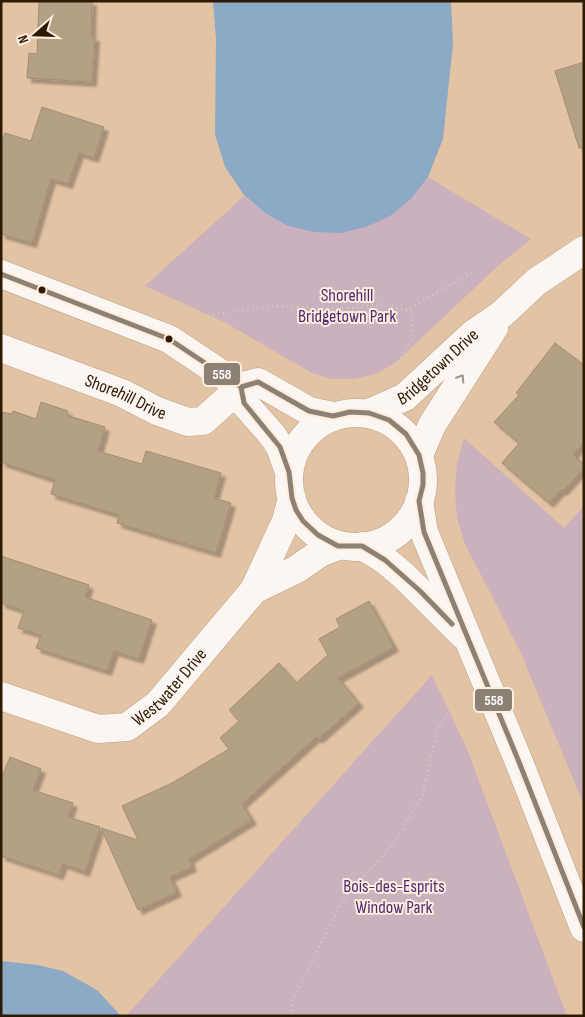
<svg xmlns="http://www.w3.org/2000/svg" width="585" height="1017" viewBox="0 0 585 1017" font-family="'Sofia Sans Condensed',sans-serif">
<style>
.green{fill:#cbb1bd}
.water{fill:#8caac5}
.building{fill:#b4a085;stroke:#a28e72;filter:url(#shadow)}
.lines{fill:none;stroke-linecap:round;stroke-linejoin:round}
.street-casing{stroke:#b9a188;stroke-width:29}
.secondary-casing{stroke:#b9a188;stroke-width:29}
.path{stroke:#d3cac0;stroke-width:3;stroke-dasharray:1 4;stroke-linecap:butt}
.street{stroke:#fbf6f1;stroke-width:28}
.secondary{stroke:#fbf6f1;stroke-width:28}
.bus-1-casing{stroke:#ffeddd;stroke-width:9}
.bus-1{stroke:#8c8174;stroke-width:5}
.oneway{stroke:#9f9386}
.bus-dot{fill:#2e1a03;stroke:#ffeddd;stroke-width:2}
.labels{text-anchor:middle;stroke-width:4;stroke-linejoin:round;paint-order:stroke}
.park-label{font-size:18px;fill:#532975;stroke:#ffeddd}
.street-label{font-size:18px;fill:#2e1a03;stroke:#ffeddd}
.line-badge{stroke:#ffeddd;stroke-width:2}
.badge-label{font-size:14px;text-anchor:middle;font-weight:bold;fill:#fff}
</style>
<defs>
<filter id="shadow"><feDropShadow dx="4.5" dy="4.5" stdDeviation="1" flood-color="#0004"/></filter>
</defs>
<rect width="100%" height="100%" fill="#e2c3a4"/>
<path class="green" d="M428 177 531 239 498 266 396 362 376 374 354 379H332L312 373 226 323 145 286 244 196 265 213 411 199Z
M464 438 564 528 584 506V805L520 651 465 544 457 518 455 491 457 464Z
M432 675 467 749 567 1016H126Z"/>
<path class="water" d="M213 1H451L453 44 443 139 428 177 411 199 390 216 366 227 341 233 314 232 288 226 265 213 244 195 225 167 215 134 216 39Z
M1 961 38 965 63 971 97 990 121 1016H1Z"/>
<path class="building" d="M39 1H92L91 37H95L92 82 27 78 29 53 37 54Z
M584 62V148H579L555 71Z
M42 107 104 127 94 158 79 153 68 184 51 179 32 243 1 234V145L5 133 31 141Z
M555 343 584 365V442L573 455 584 464V468L563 491 561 490 549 503 502 463 519 443 494 422 519 395 516 393Z
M41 402 68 411 66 415 105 427 98 451 142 464 146 451 221 473 214 498 231 503 216 553 117 523 119 515 51 494 55 480 1 462V412L12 414 13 411 36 419Z
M1 556 89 585 85 597 152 620 139 659 114 651 107 671 36 648 41 635 18 628 24 611 1 603Z
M369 601 394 647 338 678 359 703 318 739 316 737 242 804 252 820 189 859 192 867 170 877 177 892 138 910 101 828 138 840 122 806 172 783 229 749 220 738 239 721 229 710 279 663 296 683 328 655 319 639 340 627 336 619Z
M10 757 41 769 33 790 73 803 68 817 100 827 85 872 63 864 59 875 1 856V779Z"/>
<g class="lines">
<g class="street-casing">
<g id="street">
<path id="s1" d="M1 348 122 393 157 411 188 422 203 421 241 387"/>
<path id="s2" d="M369 413 405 397 473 334 502 314 536 282 584 250"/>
<path d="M419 455 432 425 494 328"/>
<path d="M254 590 297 569 320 553 338 546"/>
<path id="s3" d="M1 696 98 729 127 727 158 704 254 590 286 521 292 498"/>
</g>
</g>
<g class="secondary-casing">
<path id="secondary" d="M1 274 169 339 241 387 244 403 273 436 280 447 289 472
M241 387 258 382 309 411 333 416
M289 480a67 67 0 1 1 134 0a67 67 0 1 1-134 0Z
M419 501 424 532 519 762 584 928
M362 546 385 560 404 576 463 635"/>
</g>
<path class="path" d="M406 310 475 271
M198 317 270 306 338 309 385 304 413 312 411 341 394 369
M293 1016 292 1002 342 901 394 843 422 796 437 731 453 707"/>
<use href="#street" class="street"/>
<use href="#secondary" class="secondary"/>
<g class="bus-1-casing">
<path id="bus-1" d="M1 274 169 339 241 387 258 382 309 411 333 416 350 412 369 413 389 420 406 434 419 455 423 473V485L419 501 424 532 519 762 584 927
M228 378 241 387 244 403 280 447 289 472 292 498 296 510 303 521 318 535 338 546H362L385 560 420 591 452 624"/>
</g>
<use href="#bus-1" class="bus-1"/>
</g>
<defs><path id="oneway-chevron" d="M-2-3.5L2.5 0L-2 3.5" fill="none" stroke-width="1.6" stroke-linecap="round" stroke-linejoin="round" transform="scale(1.25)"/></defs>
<use class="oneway" href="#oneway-chevron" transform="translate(461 378) rotate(-57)"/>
<g class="bus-dot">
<circle cx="42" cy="290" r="4.5"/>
<circle cx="169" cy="339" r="4.5"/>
</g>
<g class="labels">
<g class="park-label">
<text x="347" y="301">Shorehill<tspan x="347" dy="21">Bridgetown Park</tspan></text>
<text x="394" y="892">Bois-des-Esprits<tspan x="394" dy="21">Window Park</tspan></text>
</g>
<g class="street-label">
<text dy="6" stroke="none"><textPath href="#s2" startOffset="84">Bridgetown Drive</textPath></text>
<text dy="6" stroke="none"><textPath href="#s1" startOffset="134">Shorehill Drive</textPath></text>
<text dy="6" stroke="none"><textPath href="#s3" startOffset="190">Westwater Drive</textPath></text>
</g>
</g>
<g class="line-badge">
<rect x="203" y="362" width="38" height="24" rx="5" fill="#8c8174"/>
<rect x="474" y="688" width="39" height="24" rx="5" fill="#8c8174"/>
</g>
<g class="badge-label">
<text x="222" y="379">558</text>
<text x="494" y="705">558</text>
</g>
<rect width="585" height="1017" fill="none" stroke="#2e1a03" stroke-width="5"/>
<g transform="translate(35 35) rotate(250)" stroke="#ffeddd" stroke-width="4" paint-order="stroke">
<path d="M0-4L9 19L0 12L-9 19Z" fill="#2e1a03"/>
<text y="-8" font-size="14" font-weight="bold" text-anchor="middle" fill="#2e1a03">N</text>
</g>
</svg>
